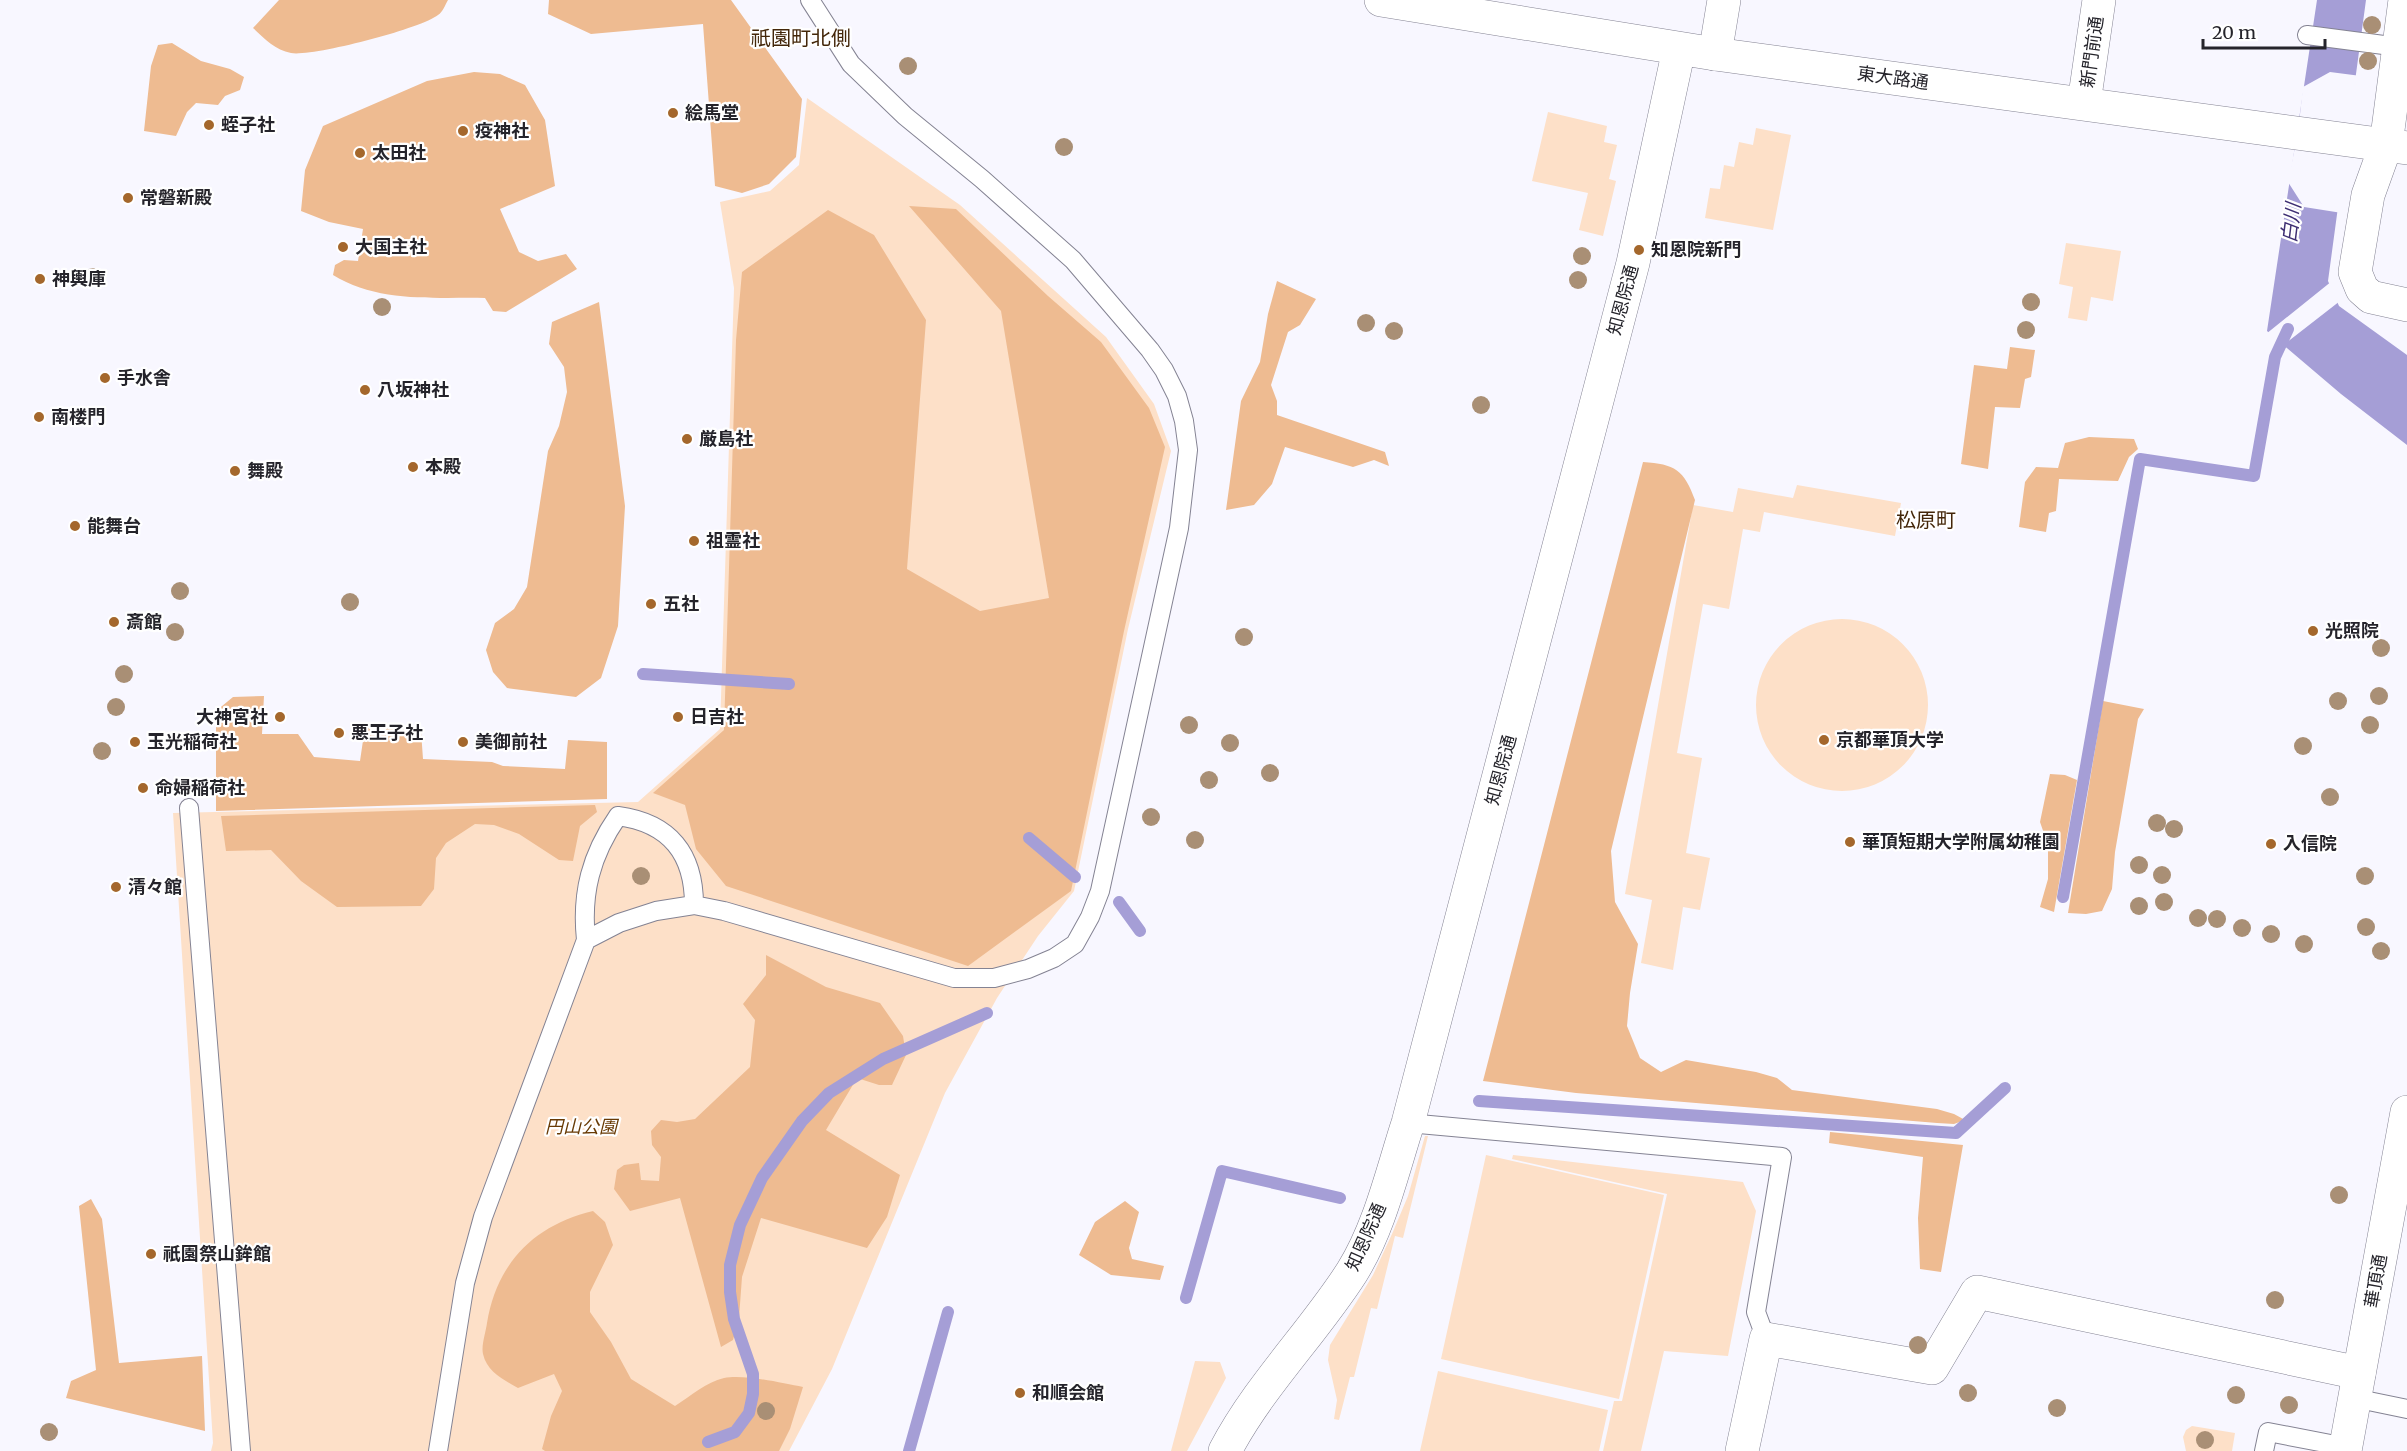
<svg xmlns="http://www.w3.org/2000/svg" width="2407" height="1451" viewBox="0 0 2407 1451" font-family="Merriweather,'Noto Sans JP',serif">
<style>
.green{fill:#fde0c8}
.forest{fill:#eebb91}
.water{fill:#a59ed6}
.pier{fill:#f8f7ff}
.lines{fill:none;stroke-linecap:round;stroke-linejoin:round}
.stream{stroke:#a59ed6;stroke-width:12}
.lane-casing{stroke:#848393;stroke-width:20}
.street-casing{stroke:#848393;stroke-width:34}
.secondary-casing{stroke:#848393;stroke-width:34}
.lane{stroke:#fff;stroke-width:18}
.street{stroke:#fff;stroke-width:33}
.secondary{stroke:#fff;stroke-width:33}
.tree{fill:#a98f75}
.poi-dot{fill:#a4672c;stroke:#fff;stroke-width:2}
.labels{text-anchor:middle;stroke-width:4.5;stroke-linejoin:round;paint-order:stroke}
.street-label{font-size:18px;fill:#25242b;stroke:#fff}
.poi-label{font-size:18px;font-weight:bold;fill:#25242b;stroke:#fff;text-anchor:start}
.park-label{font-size:18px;font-style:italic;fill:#683a04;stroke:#fff}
.neighbourhood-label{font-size:20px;fill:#432609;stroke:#fff}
.water-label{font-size:20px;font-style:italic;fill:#3e2f73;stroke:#fff}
</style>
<rect width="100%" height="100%" fill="#f8f7ff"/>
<path class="green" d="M807 98 960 205 1106 337 1154 404 1171 451 1128 629 1074 891 1038 936 997 998 945 1093 832 1369 789 1451H211L213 1443 173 813 638 802 720 729 734 288 720 202 770 191 799 165Z
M1548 112 1607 126 1604 142 1617 145 1609 179 1616 181 1603 236 1579 230 1588 193 1532 181Z
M1756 128 1791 135 1773 230 1705 218 1710 188 1720 189 1724 165 1734 167 1739 142 1753 145Z
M2066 243 2121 251 2113 301 2091 297 2087 321 2068 318 2073 287 2059 284Z
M1797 485 1901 503 1895 536 1764 512 1760 532 1743 529 1729 609 1703 604 1677 753 1702 758 1686 853 1710 858 1700 910 1683 907 1673 970 1641 963 1652 900 1625 894 1693 505 1733 512 1738 488 1793 498Z
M1756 705a86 86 0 1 1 172 0a86 86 0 1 1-172 0Z
M1425 1136H1428L1403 1238 1395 1236 1377 1309 1371 1308 1354 1377H1350L1339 1420 1334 1419 1337 1400 1328 1360 1330 1345 1373 1275 1392 1234 1408 1196Z
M1486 1155 1664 1195 1619 1399 1441 1359Z
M1513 1155 1743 1182 1756 1211 1728 1356 1664 1351 1641 1451H1603L1614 1401H1622L1667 1194 1512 1159Z
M1195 1361 1220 1362 1226 1378 1187 1451H1171Z
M1438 1371 1608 1410 1599 1451H1420Z
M2192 1426 2235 1433 2232 1451H2186L2183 1437 2186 1430Z"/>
<path class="forest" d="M279 0H448C445 5 443 12 438 15 420 29 312 57 291 53 275 50 264 38 253 28Z
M549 0H731L802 99 796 157 769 184 742 193 715 186 703 24 591 34 548 14Z
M172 43 201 61 230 69 244 77 240 90 225 96 218 105 196 103 187 112 176 136 144 131 151 66 158 45Z
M474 72 500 74 525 85 545 120 555 186 500 209 519 252 538 261 566 254 577 269 506 312 493 311 485 298C434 297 378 303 333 275L335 265 344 260 358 261 363 229 329 222 301 211 305 170 323 126 427 81Z
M909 206 956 209 1048 296 1101 342 1149 408 1165 447 1124 631 1071 891 968 966 726 886 696 849 685 805 653 793 724 730 736 340 742 272 828 210 874 235 926 320 907 569 980 611 1049 598 1001 311Z
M1277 281 1316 299 1300 325 1288 332 1271 385 1277 401V415L1385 452 1389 466 1374 460 1353 467 1285 447 1272 484 1254 505 1226 510 1241 401 1260 362 1268 314Z
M599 302 625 506 618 626 601 678 576 697 507 688 493 672 486 650 495 623 514 609 527 587 548 451 559 426 567 392 564 367 549 344 552 322Z
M2010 347 2035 350 2031 377 2025 379 2020 408 1995 407 1988 469 1961 464 1974 365 2007 369Z
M2089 437 2134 439 2138 449 2129 457 2118 481 2059 479 2056 511 2049 513 2046 532 2019 527 2025 482 2036 467 2058 468 2065 443Z
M1643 462C1675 464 1684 470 1695 500L1611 851 1615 902 1638 944 1630 993 1627 1026 1640 1058 1661 1072 1686 1060 1756 1072 1777 1078 1792 1090 1937 1109 1954 1114 1965 1120 1954 1124 1937 1123 1576 1093 1483 1081Z
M264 696 262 734H298L314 757 360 761 365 727 421 731 423 759 492 762 503 766 565 769 568 740 607 742V799L216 811V711L233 697Z
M2103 701 2144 709 2138 719 2129 771 2115 852 2112 889 2102 911 2086 914 2068 913Z
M2050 774 2065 775 2077 780 2054 912 2040 907 2048 879V845L2040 822Z
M595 805 597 812 580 826 573 861 559 860 519 834 494 825 475 824 446 843 436 858 434 889 421 906 337 907 301 881 271 850 226 851 221 816Z
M766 955 826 987 880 1003 903 1036 906 1055 892 1085H879L857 1078 826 1130 900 1175 887 1217 867 1248 761 1218 742 1277 739 1318 733 1340 721 1347 680 1198 630 1211 614 1189 617 1170 624 1165 639 1163 641 1180 659 1181 661 1157 652 1145 651 1131 661 1120 677 1122 695 1119 750 1067 755 1020 743 1004 766 975Z
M1830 1132 1963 1145 1941 1272 1920 1269 1918 1218 1923 1157 1829 1143Z
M91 1199 102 1219 119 1363 202 1356 205 1431 66 1398 71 1381 96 1370 79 1206Z
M1125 1201 1139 1212 1129 1248 1132 1259 1164 1266 1160 1280 1111 1275 1079 1255 1095 1222Z
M593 1211 605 1222 613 1245 590 1292V1312L611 1342 631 1379 675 1406C691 1396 706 1382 724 1378 744 1374 782 1383 803 1387L790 1429 779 1451H545L542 1449 551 1416 562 1391 554 1374 518 1388C504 1380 487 1372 483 1354 481 1346 486 1331 487 1323 497 1262 535 1225 593 1211Z"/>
<path class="water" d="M2317 0H2366L2328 281 2339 306 2407 355V445L2341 394 2267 331Z"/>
<path class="pier" d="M2330 72 2361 76 2342 213 2304 207 2288 182 2298 132 2303 87Z
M2332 281 2340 301 2281 347 2266 334Z"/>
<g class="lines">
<path class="stream" d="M643 674 789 684
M1029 838 1075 877
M2063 897 2140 459 2254 476 2275 357 2288 329
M1119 902 1140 931
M1479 1101 1956 1133 2005 1088
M1186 1298 1222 1171 1340 1198
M708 1442 735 1432 749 1413 753 1394V1374L734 1319 730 1292V1265L740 1225 762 1178 802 1121 829 1093 883 1059 987 1013
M909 1451 948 1312"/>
<g class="lane-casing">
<path id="lane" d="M2307 35 2399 47
M189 808 241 1451
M586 940 619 923 656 911 694 905 724 911 954 978H994L1028 969 1054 958 1075 944 1090 917 1100 891 1179 528 1188 450 1184 421 1177 396 1164 370 1150 350 1073 260 982 179 905 116 851 64 810 0
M1408 1123 1782 1157 1756 1312 1766 1339
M2354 1398 2407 1409
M438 1451 465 1283 483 1217 586 940C581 893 591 855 618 816 670 823 694 854 694 905
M2264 1451 2268 1432 2346 1447"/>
</g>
<g class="street-casing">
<path id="street" d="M2405 0 2386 145 2368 195 2355 272 2362 289 2371 297 2407 305
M1715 54 1724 0
M2084 103 2099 0
M1742 1451 1766 1339 1932 1368 1977 1292 2359 1373"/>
</g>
<g class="secondary-casing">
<path id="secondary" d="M1381 0 1715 54 2407 148
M1225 1451C1259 1386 1313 1333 1352 1272 1380 1227 1392 1172 1408 1123L1633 263 1679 49
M2345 1451 2407 1112"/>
</g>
<use href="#lane" class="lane"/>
<use href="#street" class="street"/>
<use href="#secondary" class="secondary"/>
</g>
<g class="tree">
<circle cx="2372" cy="25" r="9"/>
<circle cx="2368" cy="61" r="9"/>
<circle cx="908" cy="66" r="9"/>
<circle cx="1064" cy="147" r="9"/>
<circle cx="1582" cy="256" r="9"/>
<circle cx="93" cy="277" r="9"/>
<circle cx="1578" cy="280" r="9"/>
<circle cx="2031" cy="302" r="9"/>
<circle cx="382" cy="307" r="9"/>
<circle cx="1366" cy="323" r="9"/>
<circle cx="2026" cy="330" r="9"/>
<circle cx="1394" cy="331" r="9"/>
<circle cx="1481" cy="405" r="9"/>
<circle cx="180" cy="591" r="9"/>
<circle cx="350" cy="602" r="9"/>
<circle cx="175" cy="632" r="9"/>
<circle cx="1244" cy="637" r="9"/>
<circle cx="2381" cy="648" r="9"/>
<circle cx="124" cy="674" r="9"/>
<circle cx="2379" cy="696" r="9"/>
<circle cx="2338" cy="701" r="9"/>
<circle cx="116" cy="707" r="9"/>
<circle cx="1189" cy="725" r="9"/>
<circle cx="2370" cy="725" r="9"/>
<circle cx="1230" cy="743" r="9"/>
<circle cx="2303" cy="746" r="9"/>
<circle cx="102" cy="751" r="9"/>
<circle cx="1270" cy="773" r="9"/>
<circle cx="1209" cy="780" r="9"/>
<circle cx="2330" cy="797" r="9"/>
<circle cx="1151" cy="817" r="9"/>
<circle cx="2157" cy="823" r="9"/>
<circle cx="2174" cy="829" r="9"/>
<circle cx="1195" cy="840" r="9"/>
<circle cx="2139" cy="865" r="9"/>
<circle cx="2162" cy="875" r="9"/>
<circle cx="641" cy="876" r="9"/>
<circle cx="2365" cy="876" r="9"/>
<circle cx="2164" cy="902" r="9"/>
<circle cx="2139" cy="906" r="9"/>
<circle cx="2198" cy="918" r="9"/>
<circle cx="2217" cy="919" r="9"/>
<circle cx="2366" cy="927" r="9"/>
<circle cx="2242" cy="928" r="9"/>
<circle cx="2271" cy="934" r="9"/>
<circle cx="2304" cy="944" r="9"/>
<circle cx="2381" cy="951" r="9"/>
<circle cx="2339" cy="1195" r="9"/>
<circle cx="2275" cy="1300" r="9"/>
<circle cx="1918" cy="1345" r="9"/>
<circle cx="1968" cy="1393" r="9"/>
<circle cx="2236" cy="1395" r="9"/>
<circle cx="2289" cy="1405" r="9"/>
<circle cx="2057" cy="1408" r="9"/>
<circle cx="766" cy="1411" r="9"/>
<circle cx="49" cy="1432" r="9"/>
<circle cx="2205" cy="1440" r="9"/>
</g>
<g class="poi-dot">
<circle cx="673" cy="113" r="6"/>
<circle cx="209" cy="125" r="6"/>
<circle cx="463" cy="131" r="6"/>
<circle cx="360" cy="153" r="6"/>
<circle cx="128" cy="198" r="6"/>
<circle cx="343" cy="247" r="6"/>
<circle cx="1639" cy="250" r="6"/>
<circle cx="40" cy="279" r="6"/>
<circle cx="105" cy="378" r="6"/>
<circle cx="365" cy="390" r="6"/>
<circle cx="39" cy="417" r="6"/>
<circle cx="687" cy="439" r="6"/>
<circle cx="413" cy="467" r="6"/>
<circle cx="235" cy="471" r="6"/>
<circle cx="75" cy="526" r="6"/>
<circle cx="694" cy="541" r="6"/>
<circle cx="651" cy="604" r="6"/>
<circle cx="114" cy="622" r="6"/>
<circle cx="2313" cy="631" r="6"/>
<circle cx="280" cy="717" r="6"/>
<circle cx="678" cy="717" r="6"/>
<circle cx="339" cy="733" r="6"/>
<circle cx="1824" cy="740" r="6"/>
<circle cx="135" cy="742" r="6"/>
<circle cx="463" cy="742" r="6"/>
<circle cx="143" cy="788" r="6"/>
<circle cx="1850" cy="842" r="6"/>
<circle cx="2271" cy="844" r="6"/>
<circle cx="116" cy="887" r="6"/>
<circle cx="151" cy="1254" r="6"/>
<circle cx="1020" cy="1393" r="6"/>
</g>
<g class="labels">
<g class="street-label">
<text transform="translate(2092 52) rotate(-82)" y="6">新門前通</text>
<text transform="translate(1893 78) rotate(8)" y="6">東大路通</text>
<text transform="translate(1623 300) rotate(-75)" y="6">知恩院通</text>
<text transform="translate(1501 770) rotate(-75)" y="6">知恩院通</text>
<text transform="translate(1366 1237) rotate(-66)" y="6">知恩院通</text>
<text transform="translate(2376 1281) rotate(-80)" y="6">華頂通</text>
</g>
<g class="poi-label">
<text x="685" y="119">絵馬堂</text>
<text x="221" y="131">蛭子社</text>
<text x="475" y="137">疫神社</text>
<text x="372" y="159">太田社</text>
<text x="140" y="204">常磐新殿</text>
<text x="355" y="253">大国主社</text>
<text x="1651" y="256">知恩院新門</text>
<text x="52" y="285">神輿庫</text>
<text x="117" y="384">手水舎</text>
<text x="377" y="396">八坂神社</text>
<text x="51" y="423">南楼門</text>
<text x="699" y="445">厳島社</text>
<text x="425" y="473">本殿</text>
<text x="247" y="477">舞殿</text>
<text x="87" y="532">能舞台</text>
<text x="706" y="547">祖霊社</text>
<text x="663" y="610">五社</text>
<text x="126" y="628">斎館</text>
<text x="2325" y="637">光照院</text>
<text x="268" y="723" text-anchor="end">大神宮社</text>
<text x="690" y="723">日吉社</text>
<text x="351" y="739">悪王子社</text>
<text x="1836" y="746">京都華頂大学</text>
<text x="147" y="748">玉光稲荷社</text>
<text x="475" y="748">美御前社</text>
<text x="155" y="794">命婦稲荷社</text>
<text x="1862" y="848">華頂短期大学附属幼稚園</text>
<text x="2283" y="850">入信院</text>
<text x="128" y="893">清々館</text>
<text x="163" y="1260">祇園祭山鉾館</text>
<text x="1032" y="1399">和順会館</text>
</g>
<g class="park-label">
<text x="581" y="1133">円山公園</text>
</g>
<g class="neighbourhood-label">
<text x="801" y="45">祇園町北側</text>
<text x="1926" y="527">松原町</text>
</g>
<g class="water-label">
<text transform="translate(2291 223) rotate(-83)" y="7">白川</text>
</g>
</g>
<path d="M2203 39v9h122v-9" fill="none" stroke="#25242b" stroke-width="3"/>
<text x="2212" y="39" font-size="18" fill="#25242b" stroke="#ffffff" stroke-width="4.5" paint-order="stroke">20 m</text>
</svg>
